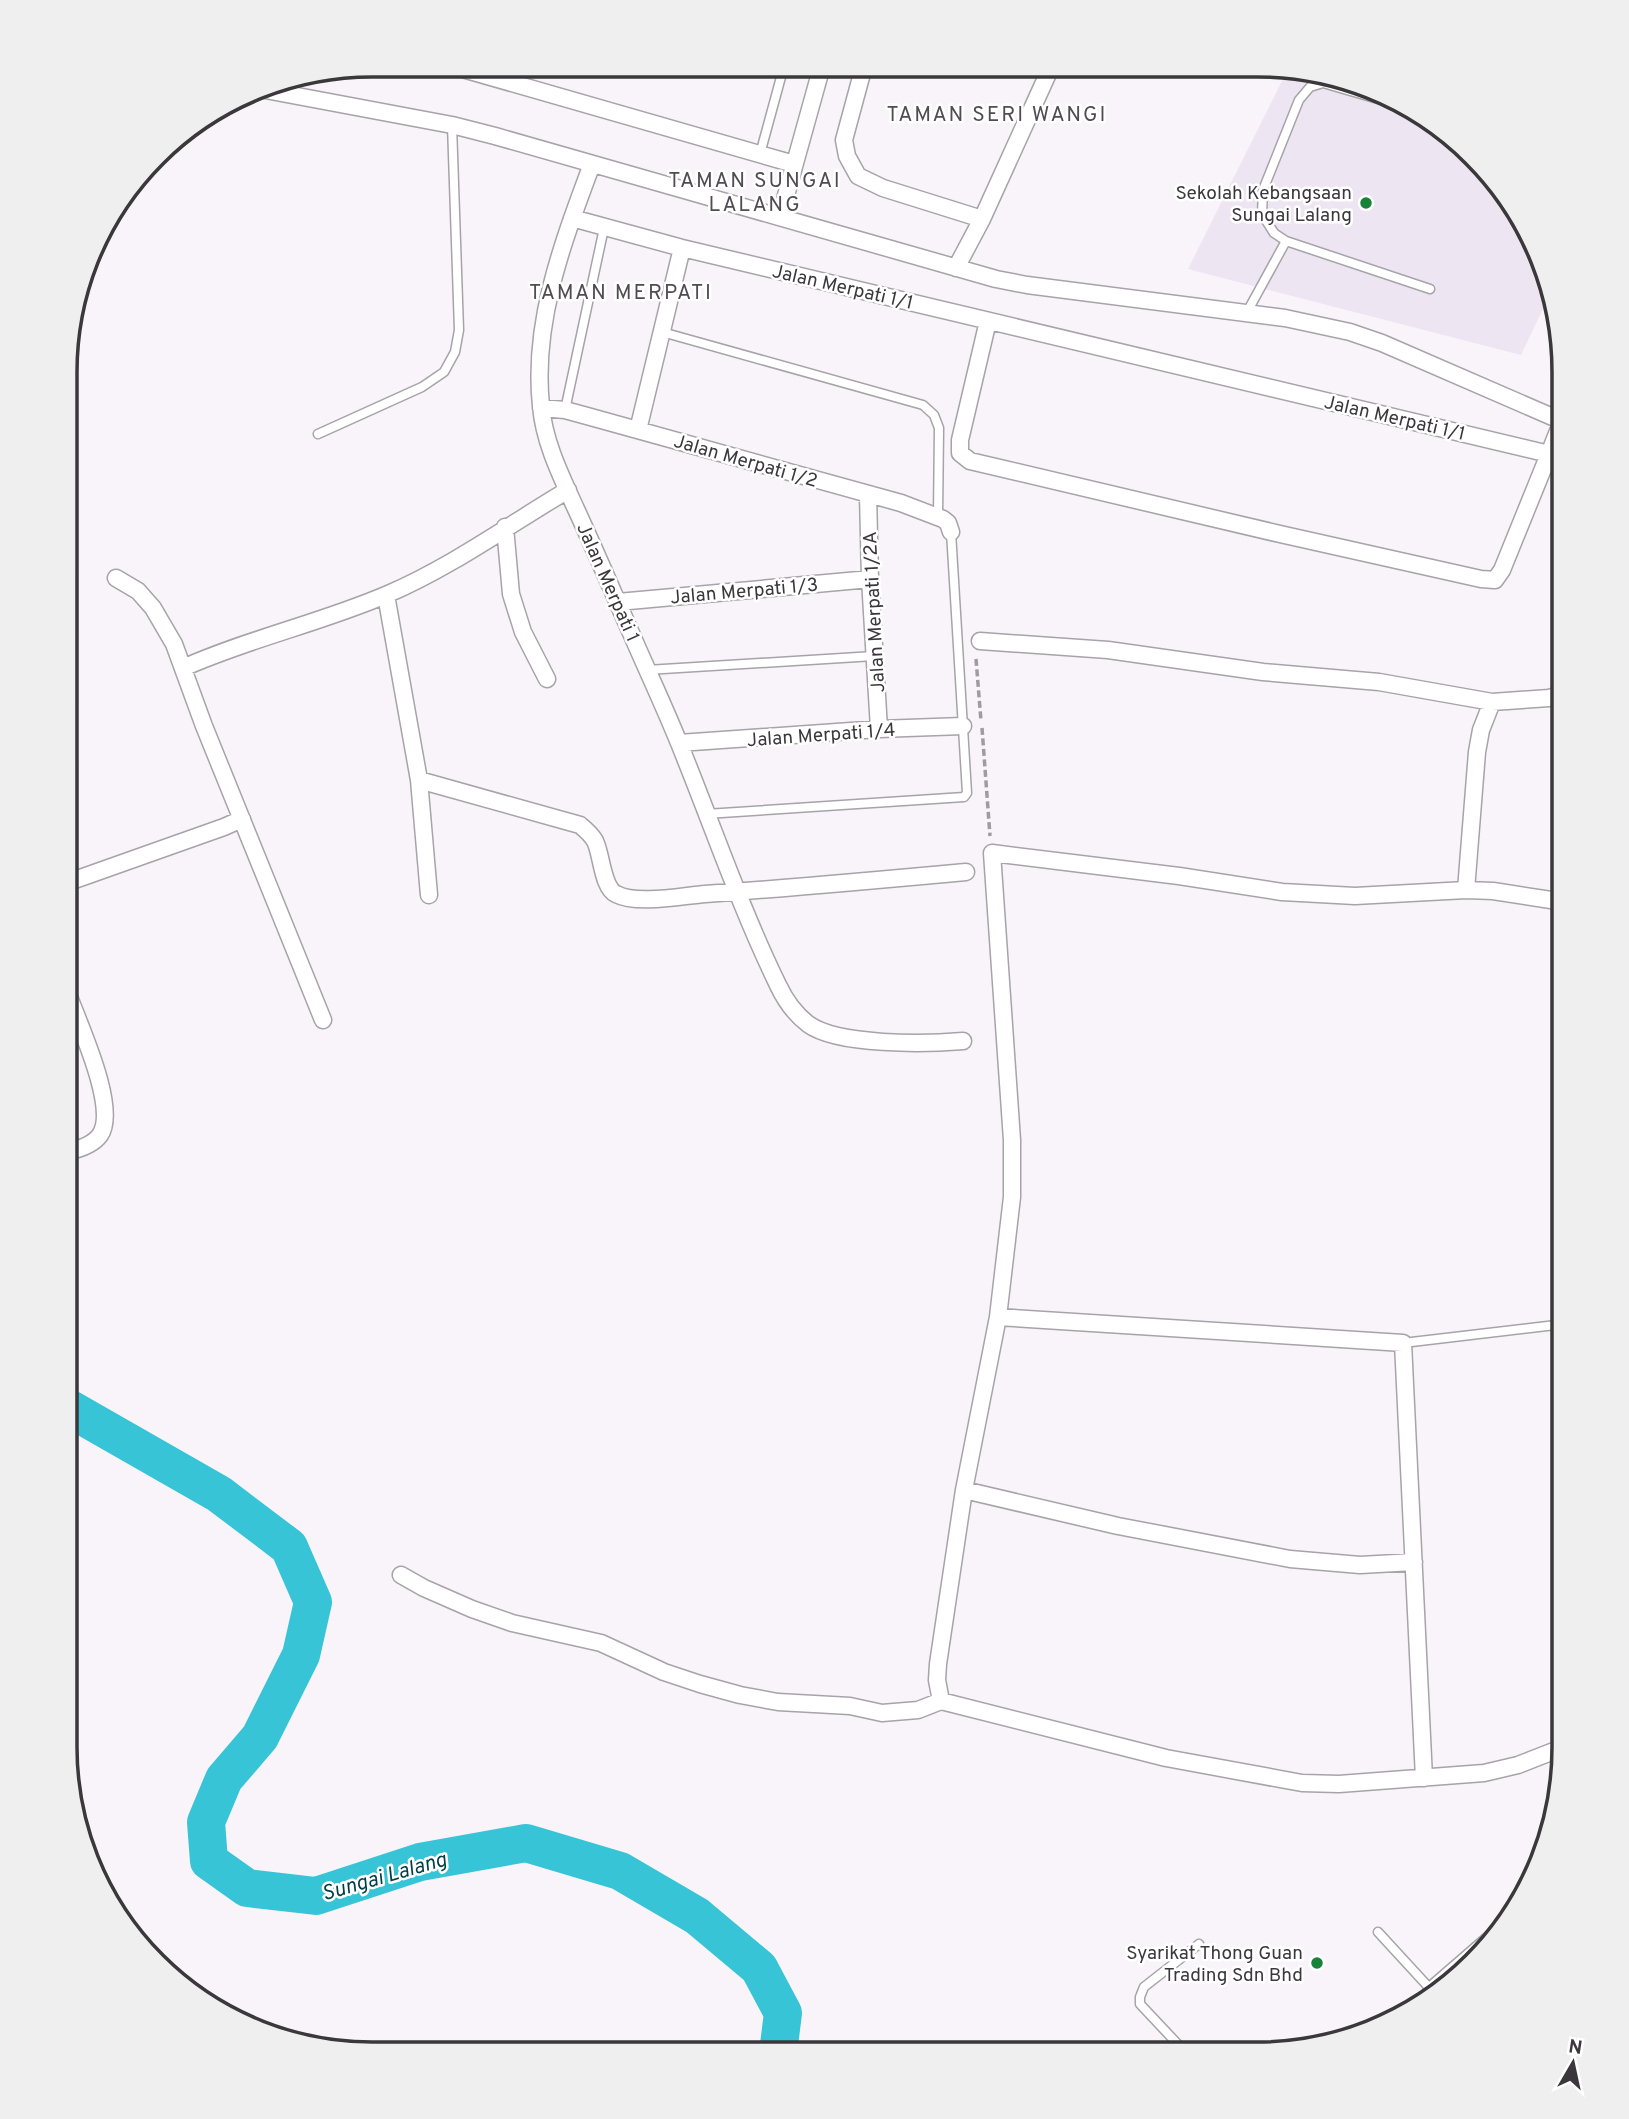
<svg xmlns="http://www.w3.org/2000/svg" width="1629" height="2119" viewBox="0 0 1629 2119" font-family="Overpass,sans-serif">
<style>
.built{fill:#eee5f2}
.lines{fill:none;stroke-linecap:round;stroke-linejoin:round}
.river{stroke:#37c4d7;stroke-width:38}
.lane-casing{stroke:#a7a3a9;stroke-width:11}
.street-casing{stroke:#a7a3a9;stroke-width:19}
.path{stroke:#9f9ca1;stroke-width:3.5;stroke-dasharray:7 3.5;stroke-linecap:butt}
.lane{stroke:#fff;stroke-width:8}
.street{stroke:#fff;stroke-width:16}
.poi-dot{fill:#178238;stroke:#fff;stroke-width:2.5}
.labels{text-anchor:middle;stroke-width:5;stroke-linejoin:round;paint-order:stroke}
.poi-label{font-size:19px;fill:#3a383b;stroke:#fff;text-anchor:end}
.street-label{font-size:19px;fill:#3a383b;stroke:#fff}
.neighbourhood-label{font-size:21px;letter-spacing:2px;fill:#504d52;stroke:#fff}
.water-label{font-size:21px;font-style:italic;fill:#003f47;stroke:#fff}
.rim{fill:none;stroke:#3a383b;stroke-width:3.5}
</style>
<rect width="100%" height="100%" fill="#f8f4fa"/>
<path class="built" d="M1289 67H1298L1428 117 1488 170 1532 236 1547 300 1521 355 1188 269Z"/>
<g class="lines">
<path class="river" d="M65 1406 219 1494 289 1547 313 1602 301 1655 260 1737 224 1779 206 1822 209 1861 247 1888 316 1896 420 1862 526 1843 620 1871 697 1916 759 1968 783 2013 778 2053"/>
<g class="lane-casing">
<path id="lane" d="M760 154 784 66
M1286 241 1430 289
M1246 314 1286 241 1274 233 1262 214 1263 190 1299 100 1310 87 1323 83 1395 104
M662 332 923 405 934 415 939 428 938 516
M565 410 604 228
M318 434 422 387 444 372 455 352 459 330 452 125
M647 670 874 656
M706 814 964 797 967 793 951 532
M1403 1343 1564 1324
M1378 1932 1435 1994
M1428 1988 1495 1930
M1187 2054 1140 2004V1997L1144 1987 1199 1944"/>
</g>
<g class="street-casing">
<path id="street" d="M449 65 794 164
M864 66 844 140 847 156 858 176 883 188 982 219
M260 89 452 125 495 136 996 279 1027 285 1285 318 1350 332 1382 343 1564 422
M592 164C563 242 532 322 541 406 544 442 561 476 576 509 595 550 613 592 631 633 647 670 664 706 679 743 712 824 740 907 778 985 785 1000 795 1014 808 1024 838 1046 926 1044 963 1041
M780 217 822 66
M572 218 682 248 1549 454 1502 570 1495 580 1481 579 1280 534 970 461 960 453V440L988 321
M956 268 982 219 1051 67
M541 408 565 410 587 416 901 503 943 519 948 523 951 532
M638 430 682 248
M1549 454 1562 421
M868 494 870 579 879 729
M505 527 511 594 523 632 547 679
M116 578 138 591 153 608 174 644 204 726 323 1020
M386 595 419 780 429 895
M618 602 870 579
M980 641 1108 650 1263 672 1379 682 1492 702 1549 698 1564 694
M183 668C250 638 321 623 388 594 451 567 509 525 568 490
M679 743 879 729 963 726
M419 780 580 825C586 830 591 834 595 841 602 855 602 887 616 894 637 905 681 896 705 894 792 888 879 880 966 872
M66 883 224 827 242 819
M1466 890 1477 752 1481 730 1492 702
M66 1152C76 1150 93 1145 100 1135 119 1108 77 1020 66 989
M998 1317 1403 1343 1424 1778
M964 1490 1118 1526 1290 1559 1360 1565 1414 1562
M401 1575 424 1588 472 1609 512 1623 601 1643 664 1672 700 1684 740 1695 778 1702 850 1706 882 1713 918 1710 941 1701 1166 1758 1302 1783 1339 1784 1484 1773 1518 1765 1564 1747
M941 1701 937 1680 938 1664 964 1490 998 1317 1012 1197V1140L992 853 1179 876 1282 892 1355 896 1466 890 1493 891 1564 902"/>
</g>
<path class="path" d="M976 659 981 721
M982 728 990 836"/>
<use href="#lane" class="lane"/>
<use href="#street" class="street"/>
</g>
<g class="poi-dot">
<circle cx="1366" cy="203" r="7"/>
<circle cx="1317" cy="1963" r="7"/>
</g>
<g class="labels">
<g class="poi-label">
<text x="1352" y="199">Sekolah Kebangsaan<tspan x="1352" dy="22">Sungai Lalang</tspan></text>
<text x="1303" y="1959">Syarikat Thong Guan<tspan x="1303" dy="22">Trading Sdn Bhd</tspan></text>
</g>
<g class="street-label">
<text transform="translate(843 286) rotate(13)" y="7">Jalan Merpati 1/1</text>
<text transform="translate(1395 417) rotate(13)" y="7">Jalan Merpati 1/1</text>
<text transform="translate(746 460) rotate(16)" y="7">Jalan Merpati 1/2</text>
<text transform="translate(609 582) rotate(66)" y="7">Jalan Merpati 1</text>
<text transform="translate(744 590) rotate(-5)" y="7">Jalan Merpati 1/3</text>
<text transform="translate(873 612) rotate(-93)" y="7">Jalan Merpati 1/2A</text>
<text transform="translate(821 734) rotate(-4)" y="7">Jalan Merpati 1/4</text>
</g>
<g class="neighbourhood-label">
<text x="997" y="121">TAMAN SERI WANGI</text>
<text x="755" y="187">TAMAN SUNGAI<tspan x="755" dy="24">LALANG</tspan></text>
<text x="621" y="299">TAMAN MERPATI</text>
</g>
<g class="water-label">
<text transform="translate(384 1876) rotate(-16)" y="7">Sungai Lalang</text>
</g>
</g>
<path d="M0 0H1629V2119H0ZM372 77H1257A295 295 0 0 1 1552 372V1747A295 295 0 0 1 1257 2042H372A295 295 0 0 1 77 1747V372A295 295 0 0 1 372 77Z" fill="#efefef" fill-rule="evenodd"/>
<path class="rim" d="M372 77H1257A295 295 0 0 1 1552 372V1747A295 295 0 0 1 1257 2042H372A295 295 0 0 1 77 1747V372A295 295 0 0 1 372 77Z"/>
<g transform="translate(1573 2063) rotate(9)" stroke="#ffffff" stroke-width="5" paint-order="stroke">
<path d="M0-5L12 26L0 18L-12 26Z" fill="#3a383b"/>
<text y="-10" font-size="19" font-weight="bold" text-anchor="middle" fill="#3a383b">N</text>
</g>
</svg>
